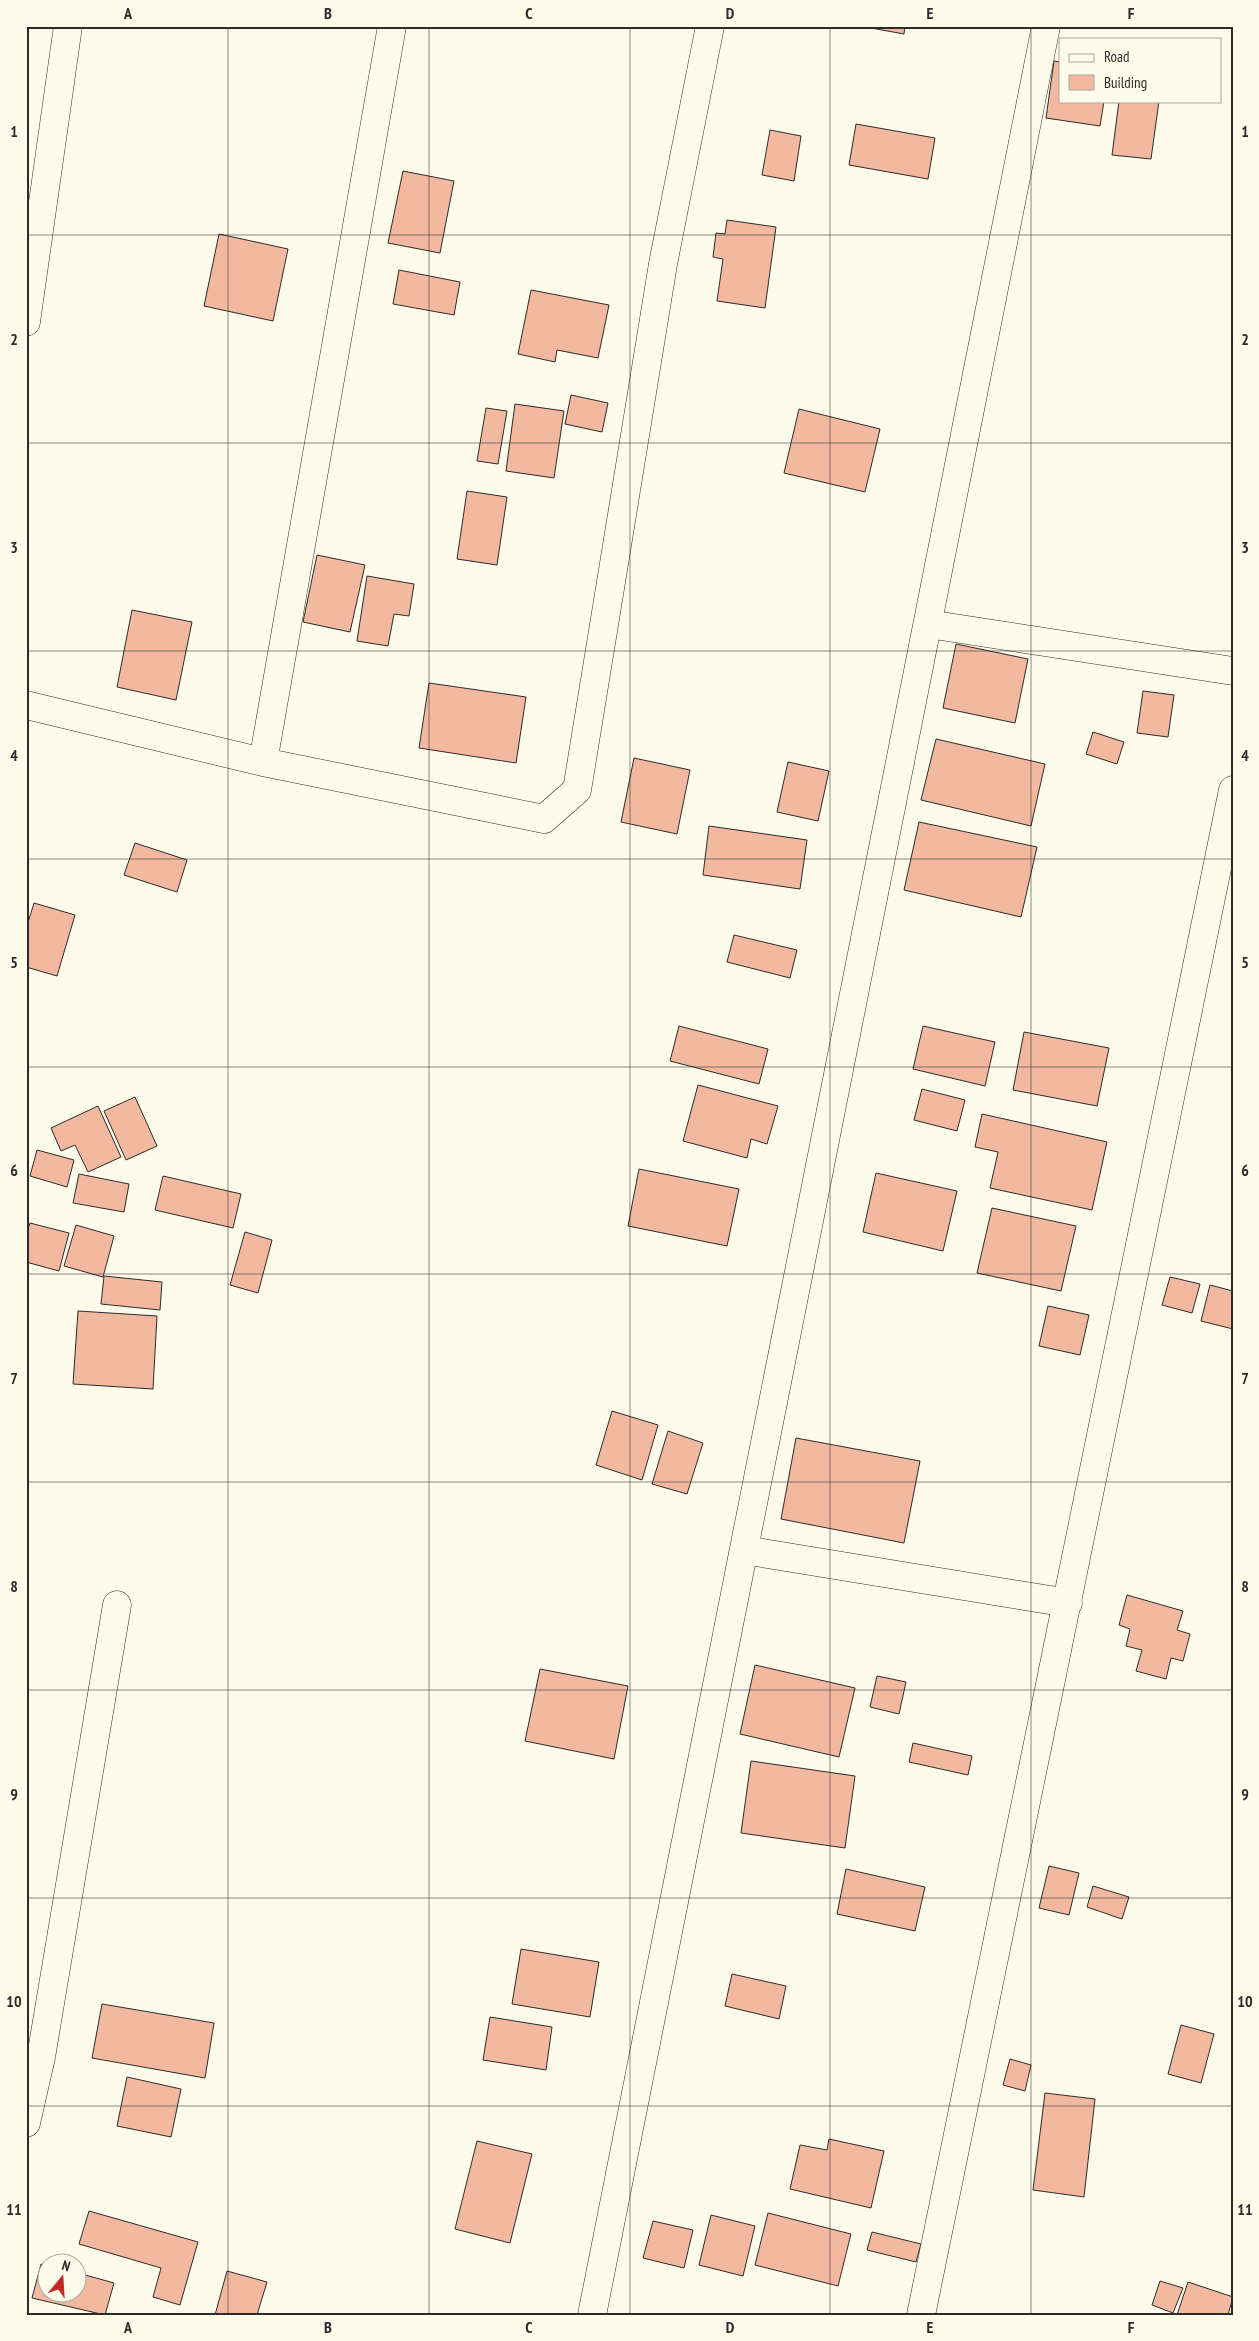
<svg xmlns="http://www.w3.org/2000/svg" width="1259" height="2341" viewBox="0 0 1259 2341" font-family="'PT Sans Narrow',sans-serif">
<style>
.building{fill:#f2b8a0;stroke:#2b2b2b}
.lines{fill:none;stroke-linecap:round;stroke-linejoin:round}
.minor-casing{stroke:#2b2b2b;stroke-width:29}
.minor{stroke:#fdfbea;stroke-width:28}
.grid{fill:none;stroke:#2b2b2b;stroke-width:1;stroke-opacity:0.55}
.neatline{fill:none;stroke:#2b2b2b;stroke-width:2}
.grid-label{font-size:16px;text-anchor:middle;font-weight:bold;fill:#2b2b2b}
</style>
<rect width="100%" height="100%" fill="#fdfbea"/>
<path class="building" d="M872 26H905L904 34 871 28Z
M1054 61 1060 62V101H1104L1100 126 1046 118Z
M1119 101H1159L1151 159 1112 155Z
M856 124 935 138 928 179 849 165Z
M770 130 801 136 794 181 762 175Z
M403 171 454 181 440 253 388 243Z
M727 220 776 227 765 308 717 301 723 259 713 257 716 233 725 234Z
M219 234 288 249 273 321 204 306Z
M399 270 460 282 454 315 393 304Z
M531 290 609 305 598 358 557 350 555 362 518 354Z
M571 395 608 403 602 432 565 424Z
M515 404 564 411 554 478 506 471Z
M486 408 507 411 498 464 477 461Z
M799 409 880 429 865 492 784 473Z
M467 491 507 497 497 565 457 559Z
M317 555 365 565 350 632 303 622Z
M367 576 414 584 409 616 394 614 388 646 357 641Z
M132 610 192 622 176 700 117 687Z
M956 644 1028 659 1015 723 943 708Z
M429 683 526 697 516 763 419 748Z
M1143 691 1174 695 1168 737 1137 733Z
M1093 732 1124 742 1117 764 1086 754Z
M936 739 1045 764 1031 826 921 800Z
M634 758 690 770 677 834 621 822Z
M788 762 829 771 818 821 777 812Z
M919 822 1037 847 1021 917 904 890Z
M709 826 807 840 800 889 703 875Z
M135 843 187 860 177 892 124 875Z
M34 903 75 915 57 976 26 967V929Z
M734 935 797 950 790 978 727 962Z
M679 1026 768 1049 759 1084 670 1061Z
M923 1026 995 1042 985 1086 913 1069Z
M1024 1032 1109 1048 1097 1106 1013 1090Z
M698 1085 778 1106 767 1144 751 1139 747 1158 683 1141Z
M922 1089 965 1100 957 1131 914 1120Z
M135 1097 157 1146 126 1160 104 1111Z
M98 1106 121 1157 88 1172 75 1145 61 1151 51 1128Z
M982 1114 1107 1142 1092 1210 990 1188 998 1152 975 1147Z
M37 1150 74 1160 67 1187 30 1176Z
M639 1169 739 1189 727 1246 628 1226Z
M876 1173 957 1191 943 1251 863 1232Z
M79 1174 129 1184 124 1212 73 1203Z
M163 1176 241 1194 233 1228 155 1210Z
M992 1208 1076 1226 1061 1291 977 1273Z
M30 1223 69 1233 59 1271 26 1262V1235Z
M76 1225 114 1236 103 1277 64 1266Z
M245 1232 272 1240 258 1293 230 1285Z
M104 1276 162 1282 160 1310 101 1304Z
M1170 1277 1200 1284 1192 1313 1162 1305Z
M1210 1285 1233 1291V1329L1201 1321Z
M1048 1306 1089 1315 1080 1355 1039 1346Z
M78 1311 157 1316 153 1389 73 1384Z
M612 1411 658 1425 642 1480 596 1465Z
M668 1431 703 1443 687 1494 652 1484Z
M796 1438 920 1461 904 1543 781 1519Z
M1127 1595 1183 1611 1177 1630 1190 1634 1183 1661 1171 1658 1166 1679 1136 1671 1142 1650 1126 1646 1130 1629 1119 1625Z
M755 1665 855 1688 839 1757 740 1734Z
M540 1669 628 1686 614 1759 525 1741Z
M877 1676 906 1682 899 1714 870 1707Z
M913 1743 972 1756 968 1775 909 1762Z
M751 1761 855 1776 845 1848 741 1833Z
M1049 1866 1079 1873 1069 1915 1039 1908Z
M846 1869 925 1887 915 1931 837 1914Z
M1093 1886 1129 1897 1122 1919 1087 1907Z
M521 1949 599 1962 590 2017 512 2004Z
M732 1974 786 1986 779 2019 725 2006Z
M102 2004 214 2023 205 2078 92 2058Z
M490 2017 552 2027 546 2070 483 2060Z
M1181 2025 1214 2034 1201 2083 1168 2074Z
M1010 2059 1031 2065 1025 2091 1003 2085Z
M127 2077 181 2089 171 2137 117 2126Z
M1045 2093 1095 2099 1084 2197 1033 2190Z
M829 2139 884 2151 871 2208 790 2189 800 2145 827 2150Z
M477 2141 532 2154 510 2243 455 2229Z
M89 2211 198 2242 180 2305 153 2297 161 2268 79 2244Z
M768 2213 851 2234 838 2286 755 2265Z
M711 2215 755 2226 743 2276 699 2265Z
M653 2221 693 2230 684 2268 643 2258Z
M872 2232 921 2244 916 2262 867 2250Z
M41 2264 48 2265V2294H78V2273L114 2283 105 2315 32 2298Z
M227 2271 267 2282 257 2315H215Z
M1160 2281 1183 2288 1173 2313 1152 2305Z
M1188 2282 1233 2297 1228 2315H1177Z"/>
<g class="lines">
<g class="minor-casing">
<path id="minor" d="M26 322 68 26
M928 624 1233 671
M26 705 263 762 544 819 577 790 663 264 710 26
M263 762 392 26
M744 1550 1068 1603
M26 2123 41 2057 117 1605
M592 2315 1046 26
M921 2315 1233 790"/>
</g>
<use href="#minor" class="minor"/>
</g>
<path class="grid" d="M228 26V2315M429 26V2315M630 26V2315M830 26V2315M1031 26V2315M26 235H1233M26 443H1233M26 651H1233M26 859H1233M26 1067H1233M26 1274H1233M26 1482H1233M26 1690H1233M26 1898H1233M26 2106H1233"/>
<rect width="1259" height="2341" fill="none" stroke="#fdfbea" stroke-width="55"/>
<rect x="1059" y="38" width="162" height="65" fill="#fdfbea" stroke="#a9a89e"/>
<rect x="1069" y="54" width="25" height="8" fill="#fdfbea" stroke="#a9a89e"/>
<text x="1104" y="62" font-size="15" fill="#2b2b2b">Road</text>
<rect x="1069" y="75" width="25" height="15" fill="#f2b8a0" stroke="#a9a89e"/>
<text x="1104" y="88" font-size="15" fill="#2b2b2b">Building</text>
<g transform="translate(62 2278) rotate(18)"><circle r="24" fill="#fdfbea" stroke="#a9a89e"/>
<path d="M0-4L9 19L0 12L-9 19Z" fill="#c62828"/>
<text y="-8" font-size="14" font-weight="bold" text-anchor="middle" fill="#2b2b2b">N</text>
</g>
<rect x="28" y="28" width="1204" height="2286" class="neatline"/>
<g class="grid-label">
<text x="128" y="19">A</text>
<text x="328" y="19">B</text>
<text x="529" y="19">C</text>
<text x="730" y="19">D</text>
<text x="930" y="19">E</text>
<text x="1131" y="19">F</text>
<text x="14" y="137">1</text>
<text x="1245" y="137">1</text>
<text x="14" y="345">2</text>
<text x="1245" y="345">2</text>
<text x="14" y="553">3</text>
<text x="1245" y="553">3</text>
<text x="14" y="761">4</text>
<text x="1245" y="761">4</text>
<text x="14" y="968">5</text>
<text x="1245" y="968">5</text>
<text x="14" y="1176">6</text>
<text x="1245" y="1176">6</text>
<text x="14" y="1384">7</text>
<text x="1245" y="1384">7</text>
<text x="14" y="1592">8</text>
<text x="1245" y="1592">8</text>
<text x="14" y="1800">9</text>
<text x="1245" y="1800">9</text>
<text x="14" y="2007">10</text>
<text x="1245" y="2007">10</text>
<text x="14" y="2215">11</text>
<text x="1245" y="2215">11</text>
<text x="128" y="2333">A</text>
<text x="328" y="2333">B</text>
<text x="529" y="2333">C</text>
<text x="730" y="2333">D</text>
<text x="930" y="2333">E</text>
<text x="1131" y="2333">F</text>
</g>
</svg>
